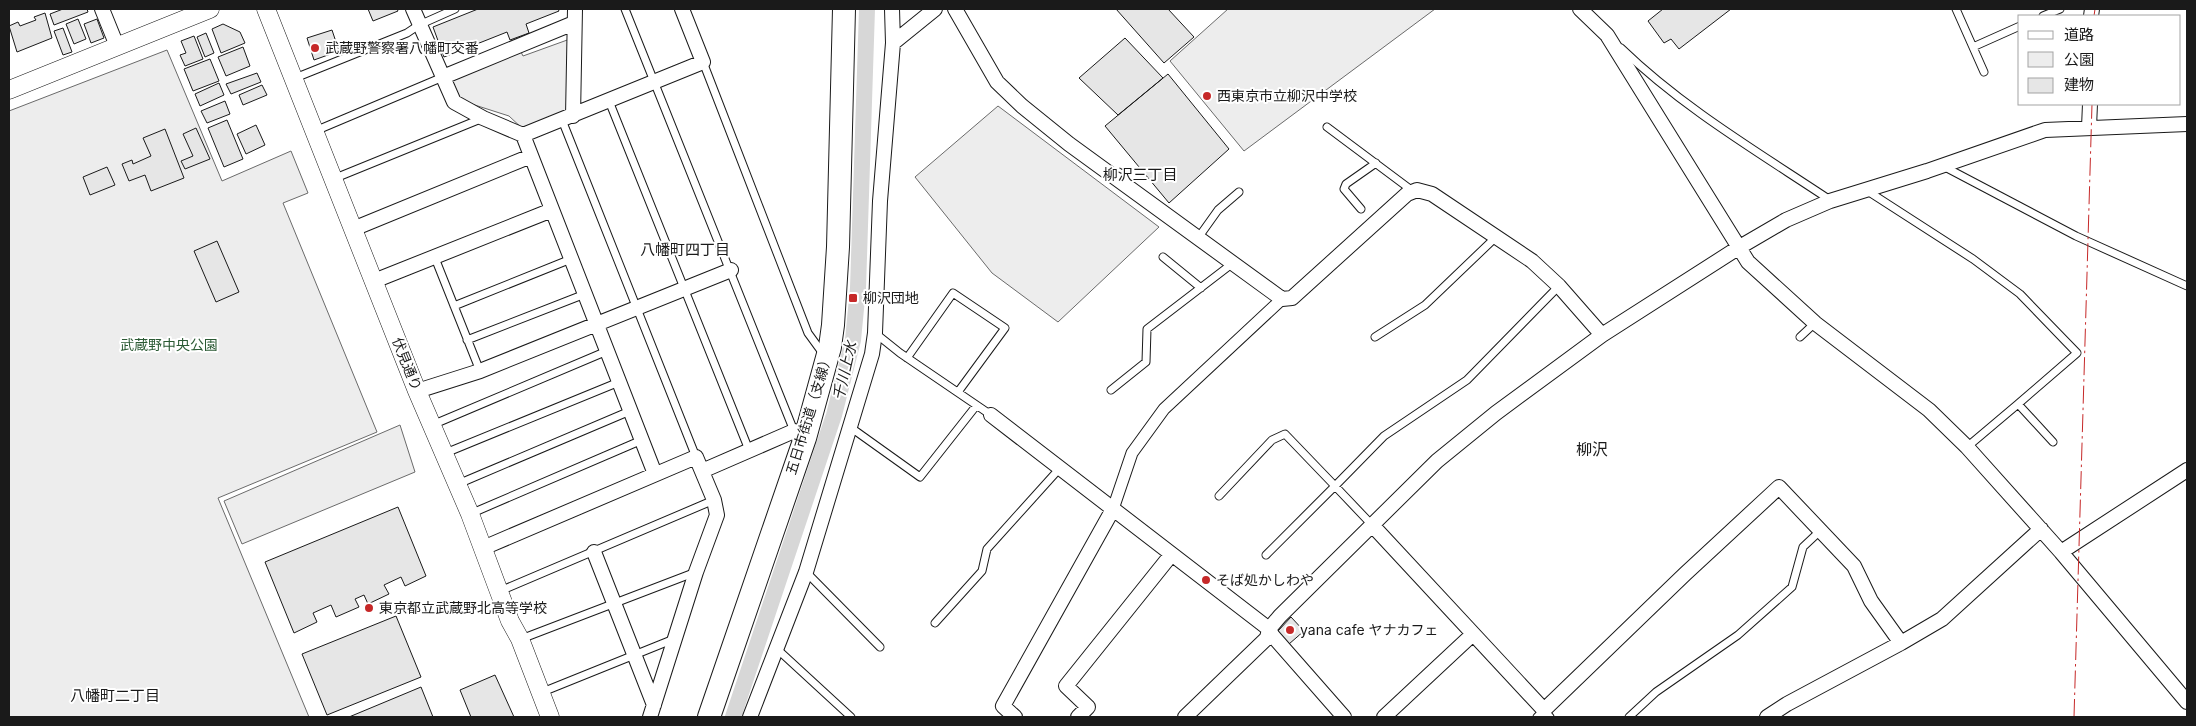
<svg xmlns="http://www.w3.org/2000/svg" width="2196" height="726" viewBox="0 0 2196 726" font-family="Inter,'Noto Sans JP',sans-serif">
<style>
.green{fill:#ededed;stroke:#6a6a6a}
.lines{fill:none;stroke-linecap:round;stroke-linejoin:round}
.canal{stroke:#d7d7d7;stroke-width:16}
.building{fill:#e6e6e6;stroke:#1a1a1a}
.service-casing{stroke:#1a1a1a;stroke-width:9}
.pedestrian-casing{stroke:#1a1a1a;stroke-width:13}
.minor-casing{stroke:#1a1a1a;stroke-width:16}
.tertiary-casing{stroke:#1a1a1a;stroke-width:19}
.primary-casing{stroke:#1a1a1a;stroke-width:24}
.service{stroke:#fff;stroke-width:7}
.pedestrian{stroke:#fff;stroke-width:11}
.minor{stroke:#fff;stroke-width:14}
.tertiary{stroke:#fff;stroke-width:18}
.primary{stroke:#fff;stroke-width:22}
.power{stroke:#c62828;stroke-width:1;stroke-dasharray:18 4 2.5 4;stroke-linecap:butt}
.poi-dot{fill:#c62828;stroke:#fff;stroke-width:2}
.labels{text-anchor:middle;stroke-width:4;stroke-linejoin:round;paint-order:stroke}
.poi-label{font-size:14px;fill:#1a1a1a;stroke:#fff;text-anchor:start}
.park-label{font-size:14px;fill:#2b5a34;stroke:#fff}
.street-label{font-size:14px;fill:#1a1a1a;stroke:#fff}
.neighbourhood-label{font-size:15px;fill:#1a1a1a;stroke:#fff}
.water-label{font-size:15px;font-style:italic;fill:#1a1a1a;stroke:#fff}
.quarter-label{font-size:16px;fill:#1a1a1a;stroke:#fff}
</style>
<rect width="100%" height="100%" fill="#fff"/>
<path class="green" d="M1228 9H1435L1244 151 1170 61Z
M570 39 569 112 524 130 509 116 456 99 447 79 520 50 523 56Z
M167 50 222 181 291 151 308 193 283 203 377 432 218 498 309 717H9V111Z
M998 106 1159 227 1058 322 992 273 915 177Z
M400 425 415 472 242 544 224 501Z"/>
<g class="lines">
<path class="canal" d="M733 717 834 415 853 340 858 288 867 9"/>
</g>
<path class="building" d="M63 9H87L88 12 54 25 50 14Z
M368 9H397L398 11 373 21Z
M478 9H558L559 11 526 24 529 33 510 40 507 32 444 57 433 27Z
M1116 9H1168L1194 37 1164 63Z
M1663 9H1731L1679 49 1671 39 1664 43 1648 21Z
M45 13 52 38 17 52 9 26 18 22 20 26 36 20 34 17Z
M78 19 86 39 74 44 66 24Z
M97 19 104 38 91 43 84 24Z
M223 24 240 32 245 43 221 53 212 29Z
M63 28 72 52 63 55 54 31Z
M332 30 339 51 314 60 307 38Z
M206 33 214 53 205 57 197 37Z
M194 36 203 59 185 66 180 55 186 53 181 41Z
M1125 38 1163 78 1118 115 1079 78Z
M243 47 250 66 226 76 218 57Z
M210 59 219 81 193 91 184 69Z
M257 73 261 82 231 94 226 84Z
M1168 74 1229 149 1169 203 1105 126Z
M219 83 224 95 200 106 195 94Z
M262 85 267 95 243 105 239 95Z
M225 101 230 114 207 123 201 111Z
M227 120 243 159 224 167 208 128Z
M256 125 265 145 246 154 237 134Z
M196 128 210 159 185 169 181 161 193 156 183 134Z
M165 129 184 178 151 191 145 175 129 181 122 164 132 160 133 164 151 156 143 138Z
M107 167 115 185 90 195 83 177Z
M217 241 239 292 216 302 194 251Z
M398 507 426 576 405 586 401 577 384 585 389 594 368 604 364 595 355 599 359 607 336 617 331 605 313 613 317 622 294 633 265 562Z
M396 616 421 677 327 715 302 654Z
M1291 617 1304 631 1289 644 1278 631Z
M495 675 514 717H471L460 690Z
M421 687 433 717H349Z"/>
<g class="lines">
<g class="service-casing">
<path id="service" d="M625 9 794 431
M1956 9 1984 72
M2043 16 2060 9
M1973 47 2020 26
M1621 48C1683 108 1758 152 1830 200
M703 62 808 333 824 355
M295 78 407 33 419 25 455 9
M609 101 749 450
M562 120 696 457
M1327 127 1414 192
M315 131 443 77
M1943 166 2076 236 2187 286
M333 179 483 118
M1866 190 1973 259 2020 294 2077 353 2018 404 2053 442
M1361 209 1344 189 1346 184 1376 163
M1198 238 1218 210 1239 192
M1163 257 1201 288
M435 258 480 371
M454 306 571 259
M875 333 900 353 991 415
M1375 337 1425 305 1496 237
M1800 337 1815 323
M467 340 585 294
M907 358 953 293 1005 328 958 392
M1111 390 1146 362 1147 329 1233 263
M432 425 607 351
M850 427 920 477 976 406
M1967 447 2018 404
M443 454 619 382
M458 484 630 411
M1219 496 1272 440 1285 434 1335 486 1266 555
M470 514 642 440
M1373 526 1335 486 1384 436 1467 380 1559 286
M806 572 880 647
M500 591 714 500
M935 623 982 571 987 549 1060 468
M521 639 696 572
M776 648 851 717
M540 693 674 639
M1537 717 1544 710 1550 717
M1629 717 1656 692 1738 635 1792 587 1803 547 1820 531"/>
</g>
<g class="pedestrian-casing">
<path id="pedestrian" d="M1113 509 1132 453 1164 409 1282 299"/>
</g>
<g class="minor-casing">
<path id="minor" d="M102 9 117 46
M413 9 454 102 483 118 523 135 655 474
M955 9 997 82 1022 106 1069 144 1282 299 1292 298 1407 194 1417 190 1432 194 1532 261 1559 286 1602 335
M1580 9 1607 35 1748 262 1815 323 1929 410 1967 447 2061 552 2187 702
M2091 16 2092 9
M893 43 935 9
M443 77 574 23
M573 116 575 9
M2089 127 2090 104
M523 135 703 62 682 9
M353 229 531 156
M374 281 552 210
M417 391 480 371 731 270
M991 415 1269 629 1272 635 1344 717
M702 471 794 431 805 438
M1373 526 1544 710 1685 574 1779 487 1854 566 1871 601 1901 643
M483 548 696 457 714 500 717 515 696 572 650 717
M594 552 654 705
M2061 552 2187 470
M750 717 806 572 872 354 875 333 880 201 893 43 892 9
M1015 717 1003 706 1113 509
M1078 717 1088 707 1066 686 1171 555
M1185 717 1267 638 1269 629 1280 616 1437 461 1496 413 1602 335 1738 248 1786 220 1830 201 1927 171 2045 130 2187 124
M1384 717 1473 634
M1767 717 1787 704 1901 643 1942 619 2041 529"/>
</g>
<g class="tertiary-casing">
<path id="tertiary" d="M266 9 417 391 470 514 510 621 520 639 550 717
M9 90 210 9"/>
</g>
<g class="primary-casing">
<path id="primary" d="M709 717 805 438 830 347 833 325 838 247 844 9"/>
</g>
<use href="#service" class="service"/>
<use href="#pedestrian" class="pedestrian"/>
<use href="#minor" class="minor"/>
<use href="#tertiary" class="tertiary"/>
<use href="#primary" class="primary"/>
<path class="power" d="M2094 16 2095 9
M2074 717 2092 104"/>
</g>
<g class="poi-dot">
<circle cx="315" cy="48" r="5"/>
<circle cx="1207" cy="96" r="5"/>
<rect x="848" y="293" width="10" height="10" rx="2.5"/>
<circle cx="1206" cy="580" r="5"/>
<circle cx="369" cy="608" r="5"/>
<circle cx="1290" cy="630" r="5"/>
</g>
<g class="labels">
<g class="poi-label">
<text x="325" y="53">武蔵野警察署八幡町交番</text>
<text x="1217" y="101">西東京市立柳沢中学校</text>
<text x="863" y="303">柳沢団地</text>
<text x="1216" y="585">そば処かしわや</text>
<text x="379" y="613">東京都立武蔵野北高等学校</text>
<text x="1300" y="635">yana cafe ヤナカフェ</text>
</g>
<g class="park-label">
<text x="169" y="350">武蔵野中央公園</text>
</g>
<g class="street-label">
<text transform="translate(407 364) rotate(68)" y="5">伏見通り</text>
<text transform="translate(809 414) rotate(-73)" y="5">五日市街道（支線）</text>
</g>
<g class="neighbourhood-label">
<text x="1140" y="180">柳沢三丁目</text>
<text x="685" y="255">八幡町四丁目</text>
<text x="115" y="701">八幡町二丁目</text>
</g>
<g class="water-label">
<text transform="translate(845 371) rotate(-77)" y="5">千川上水</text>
</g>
<g class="quarter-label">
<text x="1592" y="455">柳沢</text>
</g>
</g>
<rect width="2196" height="726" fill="none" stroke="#1a1a1a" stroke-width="20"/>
<rect x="2018" y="15" width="162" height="90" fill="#ffffff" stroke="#a3a3a3"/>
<rect x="2028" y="31" width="25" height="8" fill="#ffffff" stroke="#a3a3a3"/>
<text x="2064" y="40" font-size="15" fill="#1a1a1a">道路</text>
<rect x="2028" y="52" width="25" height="15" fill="#ededed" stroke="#a3a3a3"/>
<text x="2064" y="65" font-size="15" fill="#1a1a1a">公園</text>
<rect x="2028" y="78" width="25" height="15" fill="#e6e6e6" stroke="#a3a3a3"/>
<text x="2064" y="90" font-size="15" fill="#1a1a1a">建物</text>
</svg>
